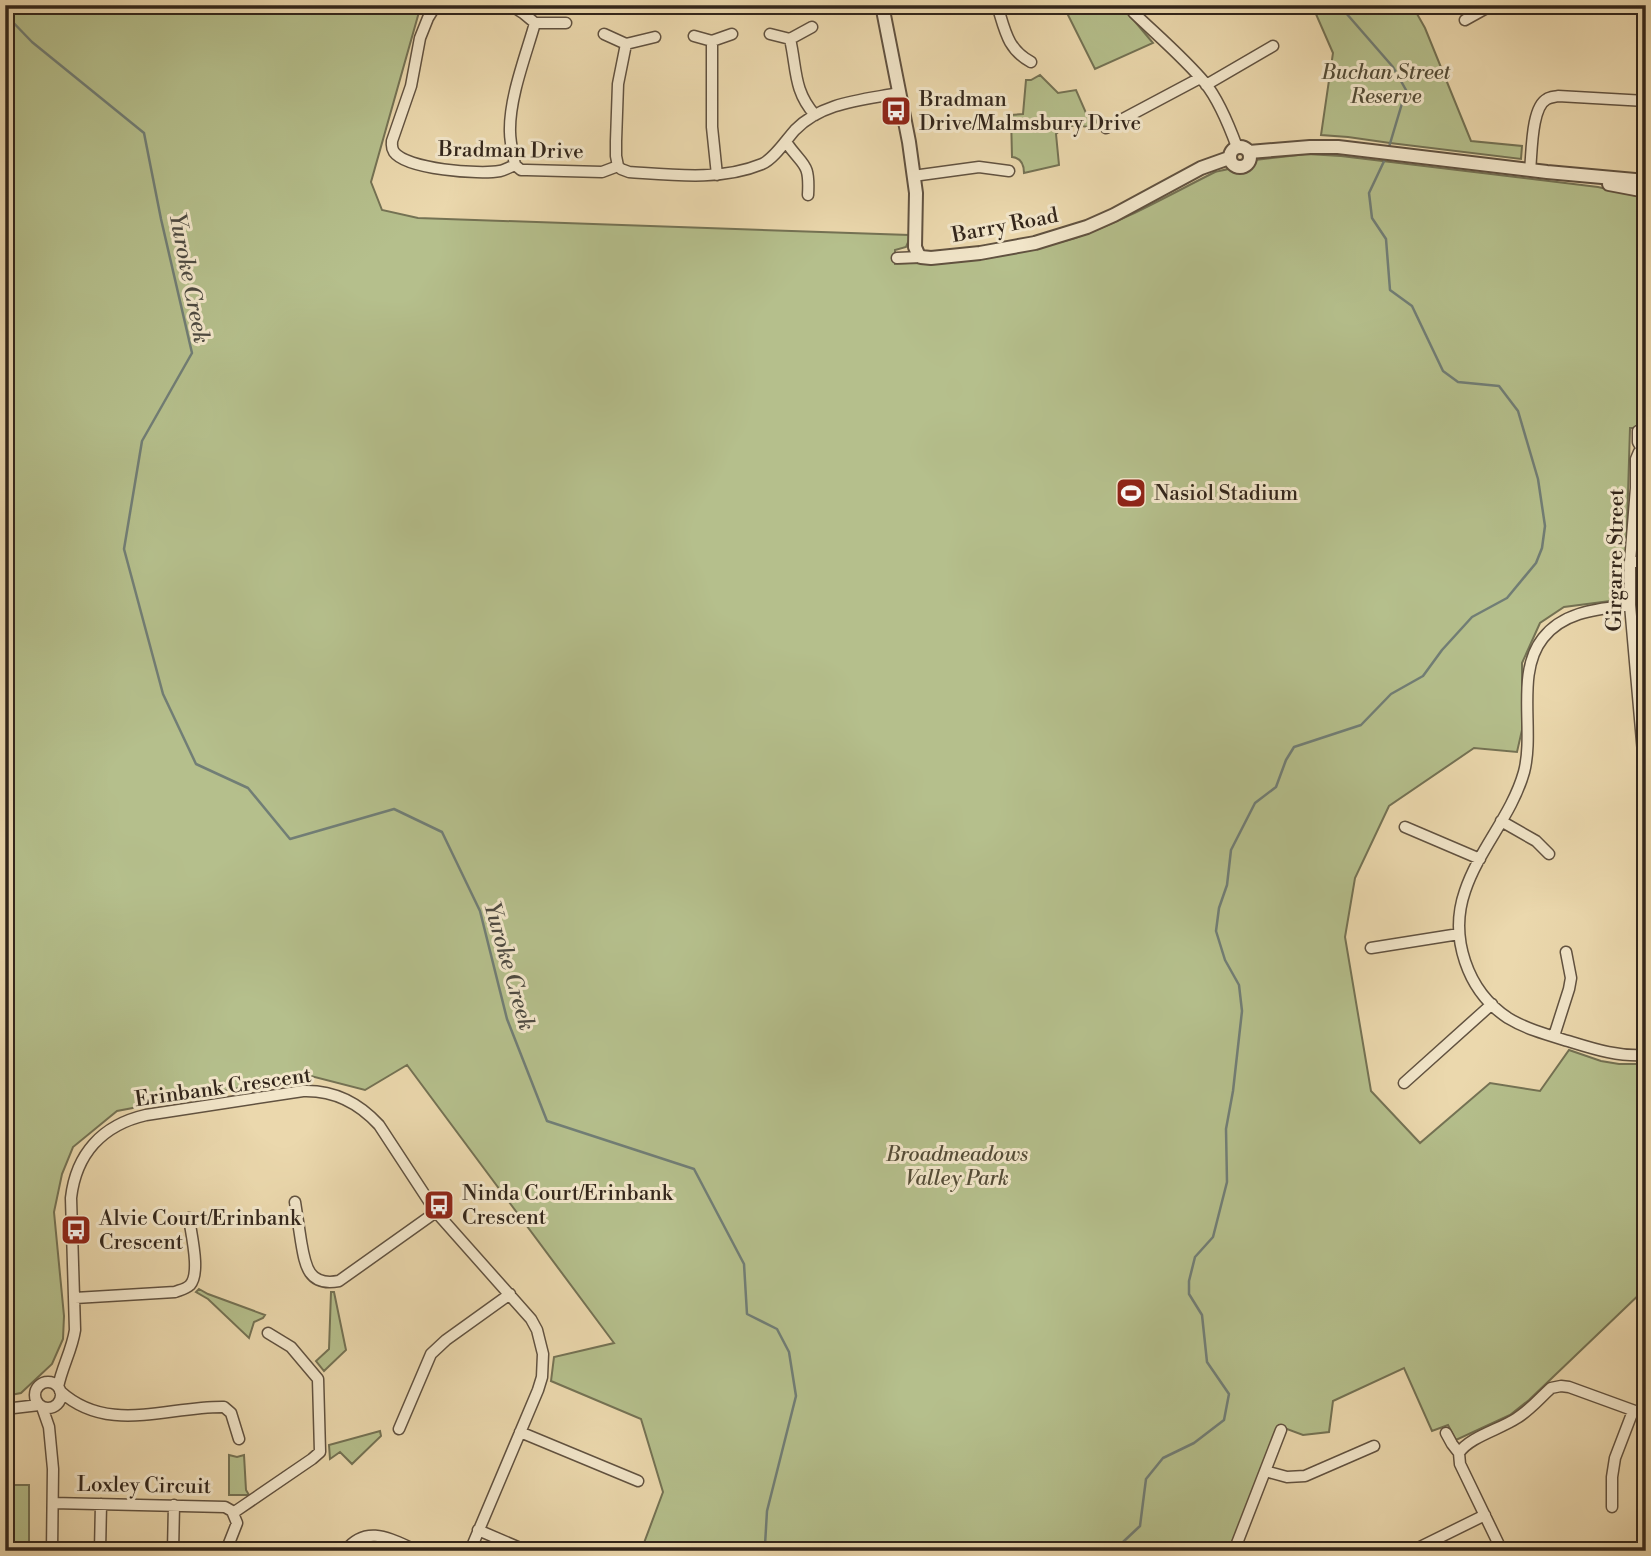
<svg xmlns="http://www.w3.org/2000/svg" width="1651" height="1556" viewBox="0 0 1651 1556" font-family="'Libre Bodoni',serif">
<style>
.green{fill:#b5bf8c;stroke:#747254;stroke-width:2}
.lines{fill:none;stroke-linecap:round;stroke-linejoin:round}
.stream{stroke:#717e76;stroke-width:2.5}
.minor-casing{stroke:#615240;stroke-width:13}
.tertiary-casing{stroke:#615240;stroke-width:16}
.minor{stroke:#f2e6ca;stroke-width:10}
.tertiary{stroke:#f2e6ca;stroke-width:12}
.labels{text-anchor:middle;stroke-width:6;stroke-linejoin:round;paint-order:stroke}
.park-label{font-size:21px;font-style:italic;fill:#544c37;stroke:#f2e6ca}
.poi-label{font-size:21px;fill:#33261b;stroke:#f2e6ca;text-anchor:start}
.street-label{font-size:21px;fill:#33261b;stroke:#f2e6ca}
.water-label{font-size:23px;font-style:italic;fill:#4d4a41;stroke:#f2e6ca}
</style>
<rect width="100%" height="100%" fill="#ebd8ad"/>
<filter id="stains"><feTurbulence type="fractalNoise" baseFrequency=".00286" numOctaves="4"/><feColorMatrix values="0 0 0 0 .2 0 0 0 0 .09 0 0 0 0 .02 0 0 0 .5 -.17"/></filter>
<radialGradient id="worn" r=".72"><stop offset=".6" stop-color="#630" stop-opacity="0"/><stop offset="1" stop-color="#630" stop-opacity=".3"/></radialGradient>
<path class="green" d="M5 5H421L371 182 382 210 418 218 909 235V240L906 247 895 250V264C946 263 989 259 1038 247 1050 244 1063 242 1075 238 1124 221 1169 195 1215 172 1219 171 1224 170 1228 169 1244 168 1242 177 1255 160L1307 154 1341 156 1598 187 1646 198V428H1630L1625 593 1618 600 1564 607 1540 623 1522 663V730L1517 752 1474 748 1389 806 1355 878 1345 937 1371 1091 1420 1143 1490 1083 1540 1091 1569 1050 1601 1061 1619 1064H1646V1288L1529 1400 1510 1415 1456 1440 1448 1425 1432 1431 1404 1368 1333 1401 1329 1432 1303 1435 1279 1426 1229 1551H641L663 1492 641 1419 551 1381 554 1357 614 1343 407 1065 365 1090 307 1075 117 1111 73 1147 62 1174 54 1212 64 1316 63 1339 52 1364 21 1393 5 1396Z
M1080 5H1121L1153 43 1095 69 1066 11Z
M1312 5H1412L1425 28 1471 141 1522 146 1521 159 1390 143 1348 137 1321 135 1333 53Z
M1040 75 1058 93 1076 90 1086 113 1099 117 1093 128C1079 125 1068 123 1056 134L1059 165 1024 173C1024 165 1021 158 1012 157L1011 115 1023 114 1026 80H1031Z
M199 1289 208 1294 265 1315 263 1318 254 1322 249 1338 208 1299 196 1292Z
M331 1292H334L346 1350 324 1371 316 1361 329 1349Z
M380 1431 381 1436 352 1464 340 1452 330 1459 329 1445Z
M229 1455 237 1457 244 1455 246 1490 249 1495H229Z
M5 1485H29V1551H5Z"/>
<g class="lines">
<path class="stream" d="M1339 5 1393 67 1406 90 1389 147
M5 14 32 42 144 133 161 219 192 353 142 441 124 549 163 694 196 764 248 788 290 839 394 809 442 832 480 911 507 1019 547 1121 694 1169 744 1264 747 1314 777 1329 789 1352 796 1396 767 1511 765 1545 767 1551
M1065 1551 1093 1543 1123 1542 1140 1526 1146 1479 1163 1458 1194 1443 1224 1420 1229 1394 1207 1362 1202 1315 1189 1294V1281L1195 1257 1213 1237 1227 1182 1226 1129 1233 1091 1242 1011 1239 985 1225 960 1216 931 1219 908 1227 885 1231 850 1255 803 1276 787 1286 760 1294 747 1361 725 1391 694 1423 676 1442 650 1472 617 1507 598 1536 563 1542 548 1545 526 1538 479 1518 411 1499 386 1458 382 1443 371 1412 306 1390 290 1386 239 1372 218 1369 193 1386 157"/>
<g class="minor-casing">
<path id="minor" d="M436 5 428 18 420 38 411 86 392 141C392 146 391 147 394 152 406 169 479 175 500 171 505 170 510 167 515 165
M997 5C1005 30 1007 49 1031 62
M1128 5 1134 13C1158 36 1184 58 1205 83 1218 99 1230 128 1237 147
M512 6 523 13 535 23H566
M1465 20 1492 5
M604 34 626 44 655 37
M770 34 790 39 812 27
M694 36 712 41 732 34
M790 39C797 69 793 90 815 115
M712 41V127L717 175
M1206 85 1273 46
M1106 128 1200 78
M786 142C803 167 810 161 808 195
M515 165C513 154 510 142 510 132 509 98 526 55 535 23
M515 165 521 170H527L602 172 618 166
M618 166 621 169 629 172C673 175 721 181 762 164 774 159 786 140 795 130 822 102 863 100 899 93
M618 166 616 156V141L618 84 626 44
M1530 170C1532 154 1531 107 1547 99 1550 97 1554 97 1558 96L1646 101
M913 176 979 167 1009 171
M897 258 921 257
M1638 431V442L1642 449
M1646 447 1639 452 1636 459V488L1630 562V605L1646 787
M1630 562H1646
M1630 605C1599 609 1564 611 1543 638 1515 673 1535 730 1524 772 1512 815 1479 849 1465 891 1449 937 1467 991 1508 1018 1526 1029 1548 1035 1568 1041 1594 1049 1618 1057 1646 1055
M1501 821 1536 841 1549 854
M1405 827 1480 859
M1371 948 1459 934
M1554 1036 1569 989 1571 978 1566 952
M1404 1083 1492 1004
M295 1202C297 1215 299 1228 301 1241 305 1265 308 1287 339 1281L436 1212
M75 1298 175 1292C180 1290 186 1289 190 1285 201 1273 191 1234 189 1218
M35 1395a13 13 0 1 1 26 0a13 13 0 1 1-26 0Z
M58 1387C62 1367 72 1350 75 1330L71 1198C76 1154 102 1125 146 1115L303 1091C333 1090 358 1102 379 1125L436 1212 531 1319 537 1330 543 1354 542 1377 538 1390 470 1551
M60 1391C108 1435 167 1406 224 1407L231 1413 239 1439
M42 1407 49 1427 53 1469 52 1551
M5 1409 39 1405
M399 1429 431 1354 446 1340 510 1294
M520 1432 638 1481
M1446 1433 1452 1444 1459 1453 1460 1464 1502 1551
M1459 1453C1469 1437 1501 1429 1517 1418 1530 1410 1540 1398 1551 1388L1561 1386 1569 1387 1646 1415
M1265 1471 1287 1477 1305 1476 1374 1446
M53 1503 225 1507 232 1511 237 1523 226 1551
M1612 1507V1477L1615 1458 1633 1411
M233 1513 312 1459 320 1452 318 1379 291 1347 268 1333
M478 1530 527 1551
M100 1551 101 1504
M173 1551 174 1505
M345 1551C367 1523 392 1540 418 1551
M1234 1551 1281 1430
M1412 1551 1485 1515"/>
</g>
<g class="tertiary-casing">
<path id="tertiary" d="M882 5 909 142 916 193 915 247 918 254 921 257 931 258 980 253 1035 243 1087 227 1114 215 1201 168 1229 158
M1230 157a10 10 0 1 1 20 0a10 10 0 1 1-20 0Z
M1249 152 1310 147H1338L1547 172 1646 181
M1609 184 1646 191"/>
</g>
<use href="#minor" class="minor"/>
<use href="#tertiary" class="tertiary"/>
</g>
<defs>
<g id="bus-square" transform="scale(1.575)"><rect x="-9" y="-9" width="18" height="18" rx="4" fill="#8f2418" stroke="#f2e6ca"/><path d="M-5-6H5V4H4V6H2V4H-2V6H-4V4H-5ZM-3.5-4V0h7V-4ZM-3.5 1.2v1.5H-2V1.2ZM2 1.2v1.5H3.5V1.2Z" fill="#fff"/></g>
<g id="stadium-square" transform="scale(1.575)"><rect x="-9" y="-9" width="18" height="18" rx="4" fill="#8f2418" stroke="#f2e6ca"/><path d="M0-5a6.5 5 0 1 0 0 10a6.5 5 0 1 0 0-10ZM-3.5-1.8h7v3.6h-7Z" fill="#fff"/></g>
</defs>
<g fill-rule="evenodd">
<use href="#bus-square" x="896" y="111"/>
<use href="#stadium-square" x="1131" y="493"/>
<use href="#bus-square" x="439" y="1205"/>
<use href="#bus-square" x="76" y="1230"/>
</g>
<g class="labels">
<g class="park-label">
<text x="1386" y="79">Buchan Street<tspan x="1386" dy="24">Reserve</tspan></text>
<text x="957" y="1161">Broadmeadows<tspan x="957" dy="24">Valley Park</tspan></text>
</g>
<g class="poi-label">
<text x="919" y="106">Bradman<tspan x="919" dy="24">Drive/Malmsbury Drive</tspan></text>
<text x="1154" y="500">Nasiol Stadium</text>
<text x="462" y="1200">Ninda Court/Erinbank<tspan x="462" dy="24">Crescent</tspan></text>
<text x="99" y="1225">Alvie Court/Erinbank<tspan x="99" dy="24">Crescent</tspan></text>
</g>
<g class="street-label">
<text transform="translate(511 150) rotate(1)" y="7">Bradman Drive</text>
<text transform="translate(1005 225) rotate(-11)" y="7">Barry Road</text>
<text transform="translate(1615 560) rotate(-89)" y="7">Girgarre Street</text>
<text transform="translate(223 1087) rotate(-8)" y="7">Erinbank Crescent</text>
<text transform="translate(144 1485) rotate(1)" y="7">Loxley Circuit</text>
</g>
<g class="water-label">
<text transform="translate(190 278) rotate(79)" y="8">Yuroke Creek</text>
<text transform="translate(510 966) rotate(74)" y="8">Yuroke Creek</text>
</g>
</g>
<rect width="1651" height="1556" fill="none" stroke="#ebd8ad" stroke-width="28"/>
<rect x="7" y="7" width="1637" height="1542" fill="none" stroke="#33261b" stroke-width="3.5"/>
<rect x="14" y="14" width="1623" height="1528" fill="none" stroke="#33261b" stroke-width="2"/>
<rect width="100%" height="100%" filter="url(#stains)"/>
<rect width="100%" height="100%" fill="url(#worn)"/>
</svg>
